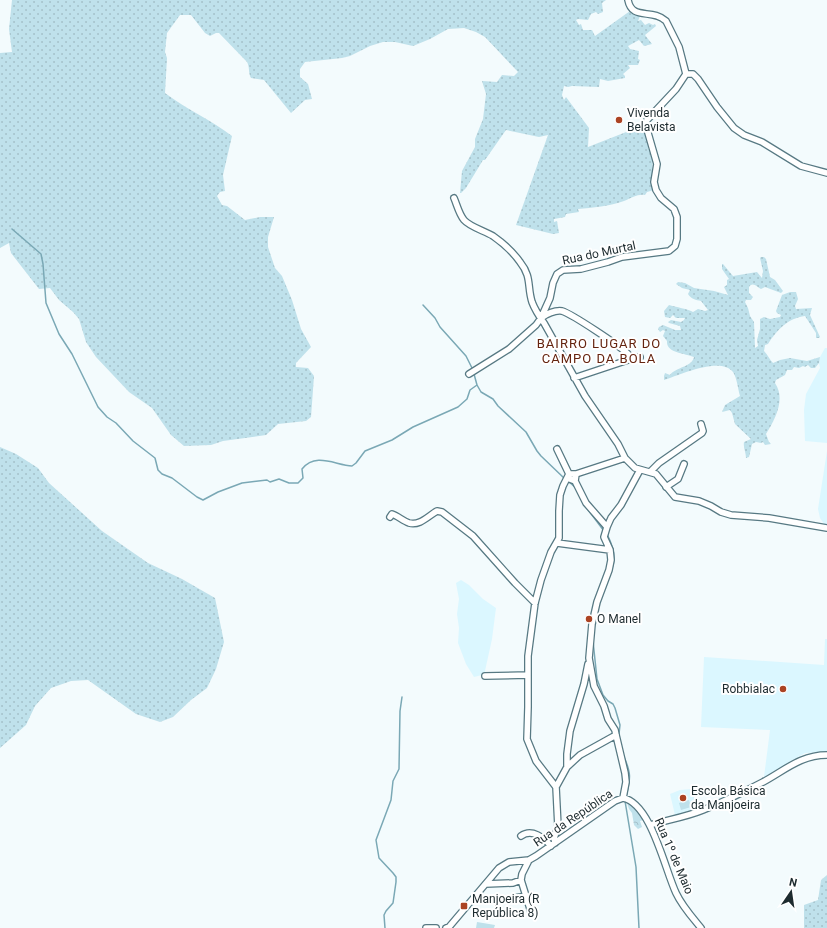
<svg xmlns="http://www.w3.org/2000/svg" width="827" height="928" viewBox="0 0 827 928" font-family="Roboto,sans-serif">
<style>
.built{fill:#dbf7ff}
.grass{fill:url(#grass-dots)}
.forest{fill:url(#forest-crowns)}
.pitch{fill:#bfe1eb}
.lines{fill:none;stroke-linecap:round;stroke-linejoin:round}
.stream{stroke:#7aa8b5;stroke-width:1.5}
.minor-casing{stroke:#577983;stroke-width:8}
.minor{stroke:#fff;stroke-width:5.5}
.poi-dot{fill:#ab4323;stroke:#fff;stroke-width:1.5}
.labels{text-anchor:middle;stroke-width:4;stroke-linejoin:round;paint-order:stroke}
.poi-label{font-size:12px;fill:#1d2b2f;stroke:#fff;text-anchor:start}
.street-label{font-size:12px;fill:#1d2b2f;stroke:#fff}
.neighbourhood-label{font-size:13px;letter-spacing:1px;fill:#65240f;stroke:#fff}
</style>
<defs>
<pattern id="grass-dots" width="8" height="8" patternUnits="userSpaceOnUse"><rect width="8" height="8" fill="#bfe1eb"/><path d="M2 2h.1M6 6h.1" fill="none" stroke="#a4c1ca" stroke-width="1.8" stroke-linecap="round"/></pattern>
<pattern id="forest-crowns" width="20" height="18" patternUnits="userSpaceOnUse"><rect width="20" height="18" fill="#bfe1eb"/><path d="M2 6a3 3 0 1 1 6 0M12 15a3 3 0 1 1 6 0" fill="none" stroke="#a4c1ca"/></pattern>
</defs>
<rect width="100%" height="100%" fill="#f3fbfd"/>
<path class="built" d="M825 348H827V443L805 441 804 410 806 394 820 368 819 363 820 357Z
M827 451V525L824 524 820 518 818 509Z
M461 580 469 585 483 599 496 608 492 639 485 671 486 674 474 677 466 664 458 643 459 628 457 614 459 599 456 583Z
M825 639H827V752L805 753 764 777 770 730 701 727 704 657 824 665Z
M692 789 698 809 675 815 670 794 680 790Z"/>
<path class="grass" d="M12 0H606L602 3 603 12 598 14 596 12 591 14 588 20 578 19 576 20 579 25 581 24 583 30H592L595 36 630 11 634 15 640 16 638 21 641 20 645 25 649 23 653 25 655 24 656 26 645 35 652 44 644 46 639 40 628 46 630 49 639 51 638 59 640 60 638 65H628L630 68 623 74 625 76V78L608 81 600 79 599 87 572 86 568 87 564 86 562 95 564 100 566 97 589 128 588 147 644 125V130L648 139V148L653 156 652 172 654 190 647 192 645 195C637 194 632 198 624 201 610 206 592 208 578 209L579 212 566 214 565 217 554 219V222L557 221 559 233 553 234 516 225 548 135 539 137 506 130 485 160H483L466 188 461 193H460L462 171 475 147V139L483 119 486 94 482 81 497 82 502 75 514 76 518 72 485 37 476 32 464 28 448 29 430 39 413 46 395 42H383L370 46 350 56 342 58 305 62 300 69V77L308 84 312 99 305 100 291 113 264 80 251 78C248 73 250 67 247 62L219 33H216L210 36 205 33 191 15H180L167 33 165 52 167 58 165 93C186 109 211 120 232 136L223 175 225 191 220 192 217 196 222 205 227 206 245 220 260 217H274L268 237V247L275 268 282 276 292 300 301 329 311 347 296 363V367L308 368 314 376 311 417 306 421 278 424 266 435 223 441 211 445 184 446 171 435 152 408 129 392 96 357 86 342 79 319 73 312 59 300 50 288 39 289 11 253 9 243 0 248V53L12 52 9 29Z
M761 257H764L766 259 770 277 775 280 783 291 781 293 765 287 761 289C758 288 753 281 749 287V293L753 297 751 300H746L745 302 748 308 750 316 754 322 755 348 758 346 757 340 760 329V319L764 317 770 319 780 317 781 315 777 313 776 311 782 295 790 292H796L798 299 795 306 796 309 812 308 810 315 820 337 819 338H816V333L805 316C788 318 777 330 768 344L765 345 764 351C768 355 769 359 773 363L780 360 790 358 807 361 820 357 819 363 815 368H811L808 365 805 367 803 366 799 368 794 367 792 370H787L785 375 776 380 775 383C786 399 775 420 766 434L769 442 771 444 765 445 763 442 761 443 756 442 752 444 749 457 746 458C746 452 743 448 744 442L751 439 735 424 732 413 730 410 722 412 725 405 740 396C738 389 737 378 733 372 721 356 679 375 664 380V376L665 373 670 375C676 367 692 367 694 357 685 353 666 353 667 341L663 336 665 331 663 330 660 332 658 329 659 327 663 325 675 330H681L680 326 669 323 668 322 671 320 681 322 684 320 685 318H676L673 315 670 318 665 317 664 311 669 305C675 307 689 309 693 312L698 309 705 311 708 310 701 301C696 300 691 299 688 294L690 290 682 288 676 284 678 282 685 283 694 288 714 291 728 295 724 287 727 285V280L729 279 722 269V264H723L733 276 757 272 762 278 763 271 760 258Z
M0 447 16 454 38 468 49 483 102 531 148 563 182 579 215 598 224 642 216 669 207 688 191 700 173 717 160 722 136 714 88 680 71 681 51 688 35 706 26 725 0 748Z
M827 875V928H804V905L818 900 821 880Z"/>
<path class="forest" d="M627 803 639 813 643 820 640 821 642 827 638 829 634 825 632 813 629 809Z"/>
<path class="pitch" d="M689 800 691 807 681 810 679 803Z
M477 922 495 925 494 928H476Z"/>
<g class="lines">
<path class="stream" d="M12 229 41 254 43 264 46 303 59 334 72 354 98 407 107 417 116 423 133 441 155 458 158 470 162 474 172 478 197 497 203 500 218 492 242 483 267 480 270 482 279 479 289 483H298L303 478 302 469C316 452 335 465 352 466L356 463 365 451 392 440 413 427 458 407 467 399 470 390 477 385
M423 305 435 318 440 327 466 356 473 370
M474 374 477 385 481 392 493 399 498 406 526 432 537 451 541 456 565 479
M568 481 576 488
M586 507 604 531
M606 585C615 563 618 556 607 534
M594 629 595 621
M593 641 597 679 603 695 608 701 613 704 615 708 620 725 619 734
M624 757C632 775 630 779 626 797
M625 801 636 867 639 928
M385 928 384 915 386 911 393 903 396 882V877L393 873 379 858 376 840 391 800 393 781 399 769 400 711 402 697"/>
<g class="minor-casing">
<path id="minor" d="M628 0C632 21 652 8 666 21L679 47 686 74
M454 198C457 205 459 214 464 220 470 227 485 231 493 236 503 243 513 252 520 262 532 277 527 286 532 302 535 310 539 316 544 323L585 396 618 444 625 458 635 468 656 474 675 497 699 501 711 506 721 512 731 515 769 518 827 528
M541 318C546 314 555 310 562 311 572 314 620 346 628 354L629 357 628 360 574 378
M628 360 640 357
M469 374 509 349 536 325 541 318 550 298 553 283 557 274 563 270 581 269 608 262 622 257 669 251 675 246 677 239V217L674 209 661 198 656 190 654 182 657 164 646 126 647 120 676 89 686 74H693L698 79 717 107 734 128 744 135 762 142 801 166 827 173
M557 449 569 474
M651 471 659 463 702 433 703 431 701 424
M576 474 575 481 567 478 569 474H576L625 458
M575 481 586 503 607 527 604 537 610 550 611 560 609 570 597 602 592 624 589 658 594 686 604 706 608 719 615 730 616 735 625 773 626 782 623 798
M666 487 678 479 684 464
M390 517 392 514C398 516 403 521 409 523 420 526 428 516 437 511L442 512 473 536 515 583 535 603
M607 527 611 518 621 505 640 470
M557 543 610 550
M485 676 528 675
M567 767 580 755 616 735
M556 787 536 761 527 739 528 707V656L535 603 541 580 551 552 559 538V511L560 495 563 486 567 478
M623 798C651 803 665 870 676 893 682 906 692 917 701 928
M650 825C667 820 686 817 703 810 723 802 744 792 763 782 785 770 801 755 827 755
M521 836C532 828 544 838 551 846
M555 843 554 838 558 827 556 787 567 767V754L570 731 584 684 588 664
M529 860 522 874 521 880 531 912
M486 884 513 883 521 880
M514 898 521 897 526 895
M426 928H436
M446 928 449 927 499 868 509 862 529 860 536 856 615 801 623 798"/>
</g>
<use href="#minor" class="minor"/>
</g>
<g class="poi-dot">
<circle cx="619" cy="120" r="4"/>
<circle cx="589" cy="619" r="4"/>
<circle cx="783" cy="689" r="4"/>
<circle cx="683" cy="798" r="4"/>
<rect x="460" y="902" width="8" height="8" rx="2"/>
</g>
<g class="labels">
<g class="poi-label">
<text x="627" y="117">Vivenda<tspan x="627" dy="14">Belavista</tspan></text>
<text x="597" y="623">O Manel</text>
<text x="775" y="693" text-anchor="end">Robbialac</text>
<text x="691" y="795">Escola Básica<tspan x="691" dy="14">da Manjoeira</tspan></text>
<text x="472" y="903">Manjoeira (R<tspan x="472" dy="14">República 8)</tspan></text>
</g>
<g class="street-label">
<text transform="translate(599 253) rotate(-12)" y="4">Rua do Murtal</text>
<text transform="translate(573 818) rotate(-34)" y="4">Rua da República</text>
<text transform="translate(674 856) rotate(67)" y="4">Rua 1º de Maio</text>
</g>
<g class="neighbourhood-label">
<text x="599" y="348">BAIRRO LUGAR DO<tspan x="599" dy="15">CAMPO DA BOLA</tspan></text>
</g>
</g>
<g transform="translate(791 892) rotate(13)" stroke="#ffffff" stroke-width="3" paint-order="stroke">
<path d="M0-3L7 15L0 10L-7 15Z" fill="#1d2b2f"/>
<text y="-6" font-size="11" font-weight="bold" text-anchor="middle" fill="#1d2b2f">N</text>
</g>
</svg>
